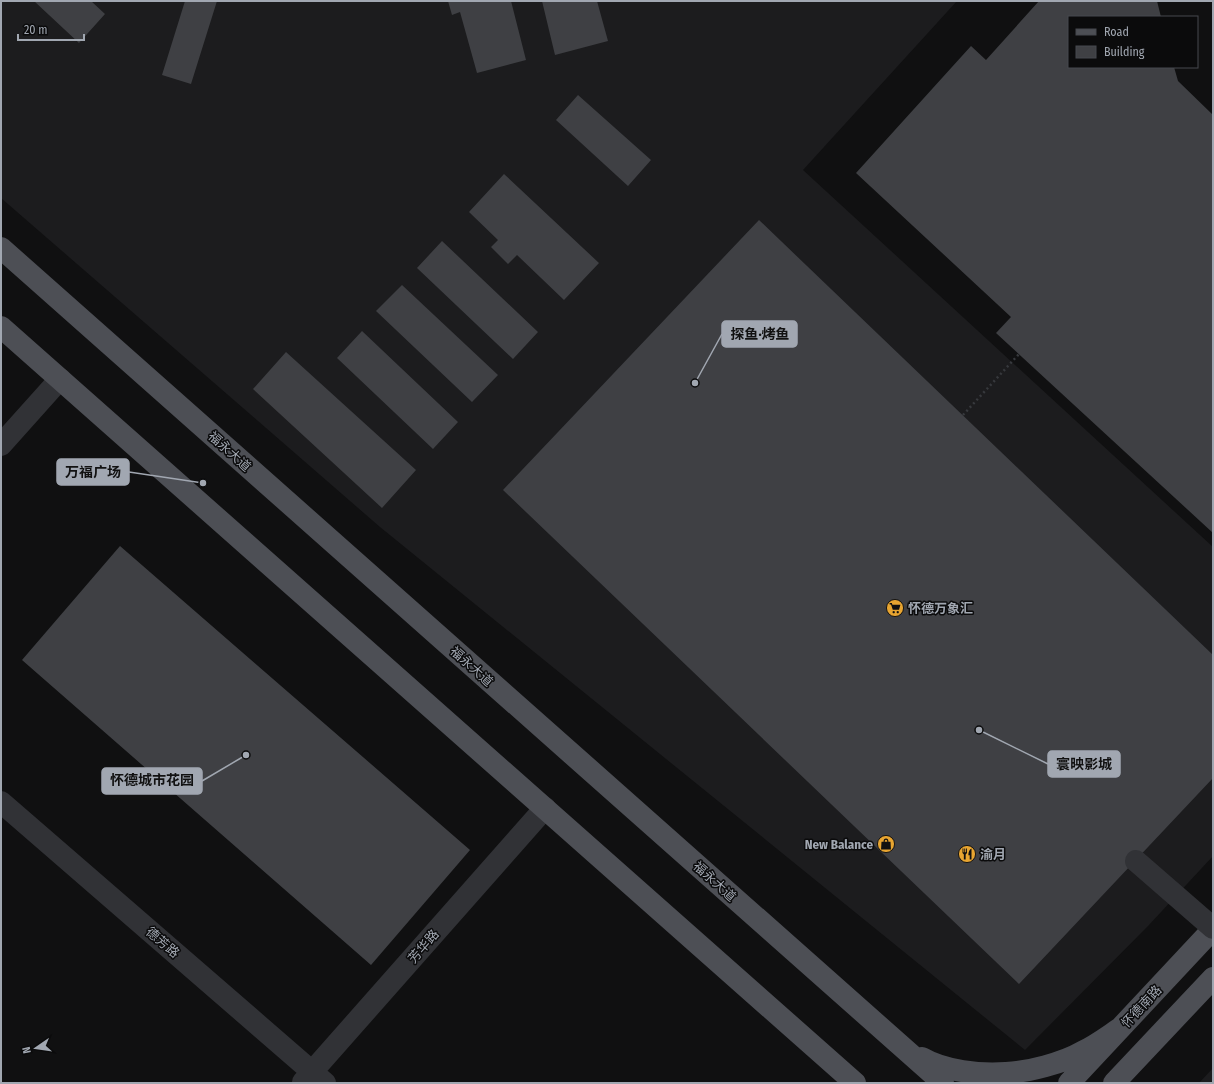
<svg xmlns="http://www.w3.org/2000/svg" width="1214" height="1084" viewBox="0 0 1214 1084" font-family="'Fira Sans Condensed','Noto Sans SC',sans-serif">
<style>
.built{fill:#1c1c1e}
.building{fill:#3f4044}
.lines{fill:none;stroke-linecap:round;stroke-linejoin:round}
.path{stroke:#37393d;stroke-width:2.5;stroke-dasharray:2 3;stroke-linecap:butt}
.minor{stroke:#313236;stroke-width:22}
.major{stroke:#4d4f55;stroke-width:22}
.minor-bridge{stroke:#313236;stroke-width:22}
.labels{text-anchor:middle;stroke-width:3;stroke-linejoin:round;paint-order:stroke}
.street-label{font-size:13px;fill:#a1a7b1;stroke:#0b0b0c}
.poi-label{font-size:13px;font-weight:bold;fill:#a1a7b1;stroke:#0b0b0c;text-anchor:start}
.leader{fill:none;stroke:#a1a7b1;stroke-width:1.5}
.callout-dot{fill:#a1a7b1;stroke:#0b0b0c;stroke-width:1.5}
.callout{fill:#a1a7b1;stroke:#a1a7b1;stroke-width:1.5}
.callout-label{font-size:14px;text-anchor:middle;font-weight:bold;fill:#111}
</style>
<rect width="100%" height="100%" fill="#101011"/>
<path class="built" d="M1 1H957L803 170 1213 547V856L1148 926 1025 1050 380 527 1 198Z
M1213 1068V1083H1199Z"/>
<path class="building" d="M34 1H91L105 14 79 43Z
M185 1H217L191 84 162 75Z
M448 1H511L526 60 477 73 460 12 452 15Z
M542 1H597L608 41 555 55Z
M1039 1H1157L1161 17H1069V67H1174L1178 81 1213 115V533L996 333 1011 317 856 173 971 46 986 60Z
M578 95 651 160 628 186 556 120Z
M504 174 599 263 564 300 517 255 508 264 491 247 498 240 469 212Z
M759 220 1213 655V778L1019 984 503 490Z
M442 241 538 332 513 359 417 268Z
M402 285 498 375 472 402 376 311Z
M362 331 458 422 433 449 337 358Z
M286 352 416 470 382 508 253 389Z
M120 546 470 850 371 965 22 660Z"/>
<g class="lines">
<path class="path" d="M963 415 1019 354"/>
<path class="minor" d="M1 445 60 379
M1 802 325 1083
M303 1082 545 808"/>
<path class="major" d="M1 248 943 1083
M1 327 855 1083
M922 1058C944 1071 980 1075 1006 1073 1028 1072 1063 1063 1082 1052 1095 1046 1107 1037 1119 1029
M1069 1083 1213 929
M1114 1083 1213 978"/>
<path class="minor-bridge" d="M1136 861 1213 928"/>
</g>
<defs>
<g id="supermarket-disc" transform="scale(0.9)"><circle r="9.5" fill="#e8a531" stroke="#0b0b0c"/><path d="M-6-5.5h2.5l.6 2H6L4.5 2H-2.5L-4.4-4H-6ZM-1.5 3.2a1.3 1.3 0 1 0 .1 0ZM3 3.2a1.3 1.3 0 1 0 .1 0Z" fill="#111"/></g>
<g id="shop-disc" transform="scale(0.9)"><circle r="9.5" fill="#e8a531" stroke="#0b0b0c"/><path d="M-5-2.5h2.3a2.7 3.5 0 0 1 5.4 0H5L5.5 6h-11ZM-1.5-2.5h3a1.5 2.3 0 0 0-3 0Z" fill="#111"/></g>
<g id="restaurant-disc" transform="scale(0.9)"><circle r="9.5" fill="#e8a531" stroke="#0b0b0c"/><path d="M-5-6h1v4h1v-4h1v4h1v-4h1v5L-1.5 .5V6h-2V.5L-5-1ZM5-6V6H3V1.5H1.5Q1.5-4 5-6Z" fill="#111"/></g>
</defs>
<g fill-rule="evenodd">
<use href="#supermarket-disc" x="895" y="608"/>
<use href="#shop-disc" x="886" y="844"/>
<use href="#restaurant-disc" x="967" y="854"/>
</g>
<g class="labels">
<g class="street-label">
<text transform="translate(230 451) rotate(42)" y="5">福永大道</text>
<text transform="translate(472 666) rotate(42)" y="5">福永大道</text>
<text transform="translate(715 881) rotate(42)" y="5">福永大道</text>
<text transform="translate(163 942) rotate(41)" y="5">德芳路</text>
<text transform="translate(423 946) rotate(-49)" y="5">芳华路</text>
<text transform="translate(1141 1006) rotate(-47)" y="5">怀德南路</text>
</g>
<g class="poi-label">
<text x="908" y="613">怀德万象汇</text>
<text x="873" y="849" text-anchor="end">New Balance</text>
<text x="980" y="859">渝月</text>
</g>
</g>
<path class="leader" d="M695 383L722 334M203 483L129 472M979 730L1048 764M246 755L202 781"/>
<g class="callout-dot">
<circle cx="695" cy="383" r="4"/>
<circle cx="203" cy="483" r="4"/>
<circle cx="979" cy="730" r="4"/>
<circle cx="246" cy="755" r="4"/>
</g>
<g class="callout">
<rect x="722" y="321" width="75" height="26" rx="4"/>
<rect x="57" y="459" width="72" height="26" rx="4"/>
<rect x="1048" y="751" width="72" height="26" rx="4"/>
<rect x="102" y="768" width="100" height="26" rx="4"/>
</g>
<g class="callout-label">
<text x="760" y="339">探鱼·烤鱼</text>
<text x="93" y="477">万福广场</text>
<text x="1084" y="769">寰映影城</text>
<text x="152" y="785">怀德城市花园</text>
</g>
<rect width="1214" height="1084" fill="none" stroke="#a1a7b1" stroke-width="4"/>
<rect x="1068" y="16" width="130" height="52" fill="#0b0b0c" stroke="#47494e"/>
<rect x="1076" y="29" width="20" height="6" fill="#4d4f55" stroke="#47494e"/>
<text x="1104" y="36" font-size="12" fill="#a1a7b1">Road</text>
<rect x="1076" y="46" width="20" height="12" fill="#3f4044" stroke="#47494e"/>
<text x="1104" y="56" font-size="12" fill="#a1a7b1">Building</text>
<g transform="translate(36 1048) rotate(257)" stroke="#0b0b0c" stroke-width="3" paint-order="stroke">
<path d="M0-3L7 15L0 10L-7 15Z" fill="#a1a7b1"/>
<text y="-6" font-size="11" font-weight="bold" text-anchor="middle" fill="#a1a7b1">N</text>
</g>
<path d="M18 34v6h66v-6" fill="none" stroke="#a1a7b1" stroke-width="2"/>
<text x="24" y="34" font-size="12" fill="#a1a7b1" stroke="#0b0b0c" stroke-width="3" paint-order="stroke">20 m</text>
</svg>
